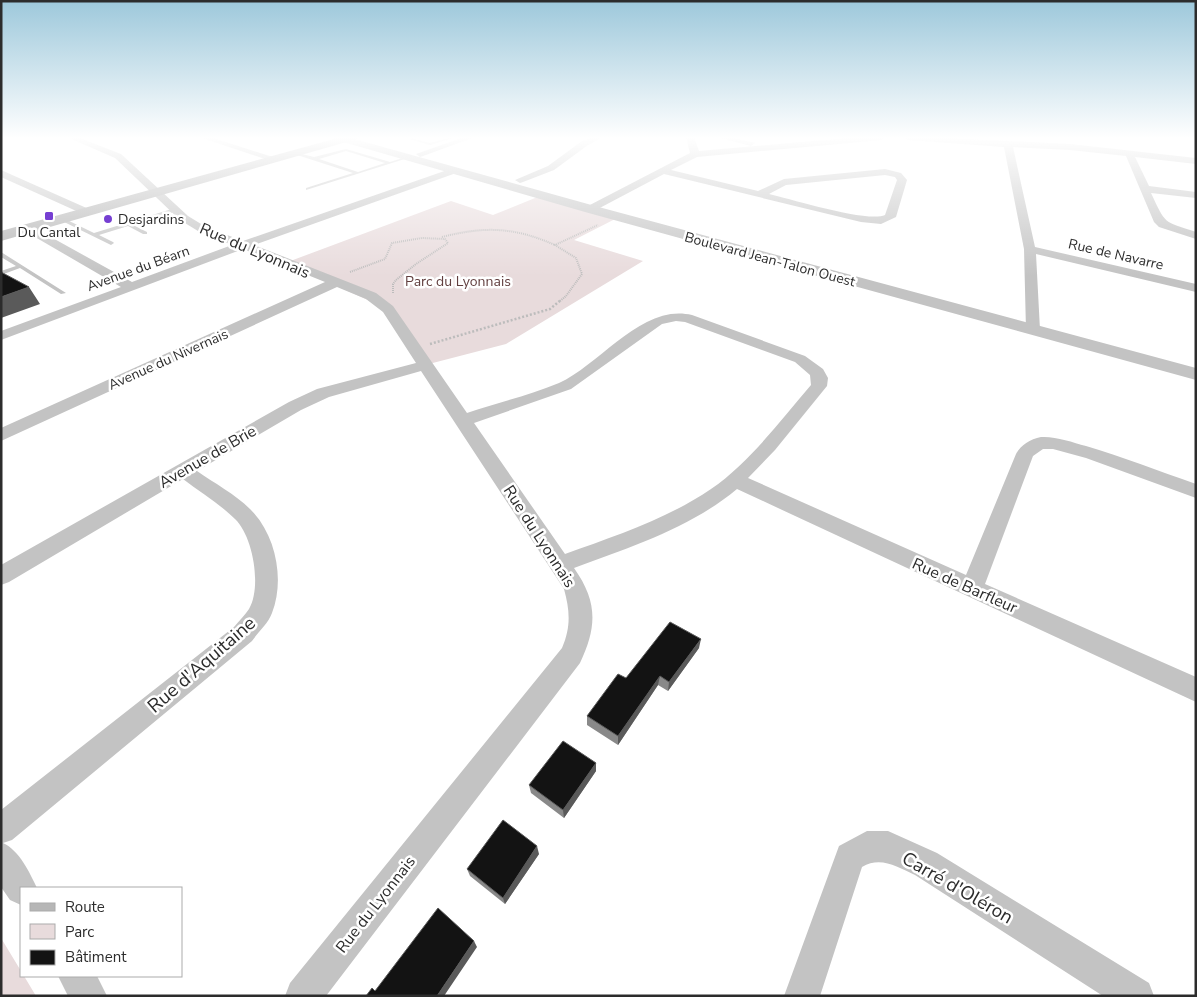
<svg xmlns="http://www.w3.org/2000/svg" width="1197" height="997" viewBox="0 0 1197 997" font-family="'Nunito Sans',sans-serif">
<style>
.green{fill:#e8dbdc}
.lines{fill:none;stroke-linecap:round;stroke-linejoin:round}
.path-far1{stroke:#bcbcbc;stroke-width:2;stroke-dasharray:1 1;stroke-linecap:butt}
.path{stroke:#bcbcbc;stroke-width:2.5;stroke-dasharray:2 2;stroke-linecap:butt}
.service{fill:#c3c3c3;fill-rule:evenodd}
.minor{fill:#c3c3c3;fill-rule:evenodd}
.tertiary{fill:#c3c3c3;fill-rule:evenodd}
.secondary{fill:#b6b6b6;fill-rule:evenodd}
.wall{fill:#898989}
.shaded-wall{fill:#5a5a5a}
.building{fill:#131313;stroke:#5a5a5a}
.poi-dot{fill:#763fd2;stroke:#fff;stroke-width:2}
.labels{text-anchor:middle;stroke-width:5;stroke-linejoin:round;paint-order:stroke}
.far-poi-label{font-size:14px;fill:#2c2c2c;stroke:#fff;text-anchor:start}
.far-street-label{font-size:14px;fill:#2c2c2c;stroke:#fff}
.far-park-label{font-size:14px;fill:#623f3f;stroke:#fff}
.street-label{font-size:16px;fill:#2c2c2c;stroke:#fff}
.near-street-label{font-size:19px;fill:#2c2c2c;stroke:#fff}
</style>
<rect width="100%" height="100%" fill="#fff"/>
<path class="green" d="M540 196 619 217 574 240 643 261 506 344 425 365 388 309 285 263 451 201 493 215Z
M1 938 21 971V976H24L36 996H1Z"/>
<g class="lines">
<path class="path-far1" d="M442 237C485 226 514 227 555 245
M350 272 385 259 392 243 422 238 445 239 448 243 416 264 396 280 393 284V293
M560 301 566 296 582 274 576 258 555 245 598 225"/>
<path class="path" d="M430 344 550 309 561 300"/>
<path class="service" d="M452 137H457L430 145 409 139 411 138 430 143Z
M346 149 390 162 409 156 411 157 306 190V188L353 173 294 154V152L314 157ZM346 151 385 163 358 172 319 159Z
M175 208 178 210 177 211 133 225 147 232V234H143L128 226 99 235 113 242 114 243 111 245 58 219 63 218 94 233Z
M1 252 66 293 61 294 20 268 1 275V271L16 266 1 257Z"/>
<path class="minor" d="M67 137H77L121 154 188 216 206 227 243 241 453 168H459V172L254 245 376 293 393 306 467 413C497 403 530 395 559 383 601 364 642 303 692 315L805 356 823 369 828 378 827 386 775 450 748 478 966 575 1016 454C1021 445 1030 439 1041 437 1055 436 1072 442 1086 446 1123 457 1159 471 1196 484V498L1086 458 1053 449H1043L1033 456 985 584 1196 677V702L737 489C690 528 631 547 574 568 598 602 597 627 580 663L326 996H285L290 983 562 648C571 627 570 611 564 589L421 371 329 397 301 410 197 471C214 483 235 494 250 509 276 534 285 580 272 613 268 624 258 632 252 641L12 840 3 843C19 850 30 873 37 888H21V905L10 900 1 887V810L234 627C239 621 245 615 249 609 262 587 253 536 235 519 220 504 200 492 183 479L9 582 1 585V565L289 402 317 389 416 363 383 312 366 299 337 287 1 441V428L325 282 243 249 1 340V331L121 287 23 230 21 228 23 226H31L132 282 232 245 198 231 180 220 115 158ZM676 321 685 322 795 362 810 375 811 385C780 421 750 462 711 489 667 519 615 536 565 554L474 423 571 389 662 324Z
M199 137H210L279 159 274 162Z
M464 137H475L423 156 420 157 416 154Z
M593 137H603L588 145 554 170 523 182 520 183 515 180 548 166 582 141Z
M686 137H694L699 151 858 137H886L882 140 697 157 671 170 758 191 784 179 885 169 901 173 907 180 896 217 881 224 861 222 664 174 594 211H586L585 209 586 207 690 153ZM885 175 895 177 897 180 885 215C868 223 791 199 769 194L786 185Z
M716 137H731L755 143 751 146Z
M903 137H931L1070 144 1196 158V164L1135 157 1149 186 1196 192V198L1151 193C1166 225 1163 221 1196 232V239L1159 227 1154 222 1126 156 1070 150 1013 147 1035 247 1196 284V292L1036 254 1040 330 1038 333H1028L1026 330 1024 249 1004 147 907 140Z
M1 170 91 210 92 212 87 215 83 214 1 177Z
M867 831H888L937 853 1149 983 1154 996H1103L915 875C897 867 881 856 862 867L820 996H784L839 846Z
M58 976H97L107 996H68Z"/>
<path class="tertiary" d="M332 137H347L595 206 1196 368V380L585 212 333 139Z"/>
<path class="secondary" d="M341 137H359L357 139 1 241V231Z"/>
</g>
<path class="wall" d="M699 648 668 691 658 685 618 745 587 725V716L626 678Z
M596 763V771L564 818 531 793 529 785Z
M539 854 505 904 470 876 467 869Z"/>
<path class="shaded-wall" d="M29 287 40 304 1 318V297Z
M701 639 699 648 668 691 669 682Z
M660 676 658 685 618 745V736Z
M596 763V771L564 818 563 810Z
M537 846 539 854 505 904 503 898Z
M474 941 477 947 444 996H437Z"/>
<path class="building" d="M1 272 29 287 1 297Z
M670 622 701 639 669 682 660 676 618 736 587 716 618 674 626 678Z
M563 741 596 763 563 810 529 785Z
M503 820 537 846 503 898 467 869Z
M438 908 474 941 437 996H366L372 988 375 991Z"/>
<linearGradient id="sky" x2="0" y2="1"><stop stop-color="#9dc8db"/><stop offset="0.5" stop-color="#fff"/><stop offset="1" stop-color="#fff" stop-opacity="0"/></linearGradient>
<rect width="1197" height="276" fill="url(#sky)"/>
<g class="poi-dot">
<rect x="44" y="211" width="10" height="10" rx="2.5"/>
<circle cx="108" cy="219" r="5"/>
</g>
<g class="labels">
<g class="far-poi-label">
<text x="118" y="224">Desjardins</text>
<text x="49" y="237" text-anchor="middle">Du Cantal</text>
</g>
<g class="far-street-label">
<text transform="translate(1116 254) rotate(13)" y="5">Rue de Navarre</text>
<text transform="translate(770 259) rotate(15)" y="5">Boulevard Jean-Talon Ouest</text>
<text transform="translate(138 268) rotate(-20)" y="5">Avenue du Béarn</text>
<text transform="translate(168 359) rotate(-24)" y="5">Avenue du Nivernais</text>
</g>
<g class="far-park-label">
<text x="458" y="286">Parc du Lyonnais</text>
</g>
<g class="street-label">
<text transform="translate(255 250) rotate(23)" y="6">Rue du Lyonnais</text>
<text transform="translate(207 456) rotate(-30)" y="6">Avenue de Brie</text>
<text transform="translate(540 536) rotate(57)" y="6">Rue du Lyonnais</text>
<text transform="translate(965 585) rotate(24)" y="6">Rue de Barfleur</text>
<text transform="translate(375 904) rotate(-52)" y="6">Rue du Lyonnais</text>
</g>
<g class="near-street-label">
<text transform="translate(201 664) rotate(-41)" y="7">Rue d'Aquitaine</text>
<text transform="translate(958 887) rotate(30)" y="7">Carré d'Oléron</text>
</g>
</g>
<rect width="1197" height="997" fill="none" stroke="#2c2c2c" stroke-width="5"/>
<rect x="20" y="887" width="162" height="90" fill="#ffffff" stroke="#ababab"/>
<rect x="30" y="903" width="25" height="8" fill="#b6b6b6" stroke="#ababab"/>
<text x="65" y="912" font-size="15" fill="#2c2c2c">Route</text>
<rect x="30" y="924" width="25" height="15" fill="#e8dbdc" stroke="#ababab"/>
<text x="65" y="937" font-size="15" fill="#2c2c2c">Parc</text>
<rect x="30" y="950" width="25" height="15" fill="#131313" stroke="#ababab"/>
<text x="65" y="962" font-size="15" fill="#2c2c2c">Bâtiment</text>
</svg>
